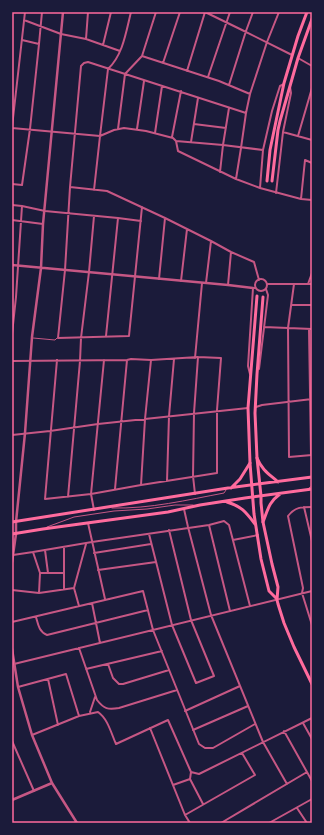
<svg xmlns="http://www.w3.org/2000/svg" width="324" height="835" viewBox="0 0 324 835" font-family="Lato,sans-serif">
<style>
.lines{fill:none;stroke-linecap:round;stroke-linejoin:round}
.service{stroke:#c65784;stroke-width:1}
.minor{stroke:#c65784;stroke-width:2}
.tertiary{stroke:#c65784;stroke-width:2.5}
.secondary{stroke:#ff6b9d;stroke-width:3}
.primary{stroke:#ff6b9d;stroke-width:3}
.neatline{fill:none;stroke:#ff6b9d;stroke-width:1.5}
</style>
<rect width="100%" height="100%" fill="#1b1b3a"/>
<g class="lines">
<path class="service" d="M33 338 55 340 57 338
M309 488 312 486
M112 508C150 509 187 500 224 493L226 490
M47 527 74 517 114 511 147 509 175 505H193"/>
<path class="minor" d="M205 12 242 30 292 55
M24 20 61 34 86 39 120 51
M86 39 88 12
M39 44 42 12
M103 45 111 12
M142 56 219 81 250 94
M298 58 312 66
M163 63 180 12
M187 71 205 12
M208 77 230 12
M229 85 246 31 253 12
M194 124 226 128
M12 127 25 12
M12 128 100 136 114 130 124 128 146 131 173 138 176 141 223 145 263 150
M118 129 125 74 142 56 156 12
M137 129 144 81
M283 132 312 140
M155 133 162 86
M298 136 312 88
M172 137 181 91
M176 141 178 151 236 179 260 188 301 199 312 200
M191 142 198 98
M220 172 223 145 229 108
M236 179 241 148 246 113 250 94 267 42 279 12
M12 184 22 185 30 129 39 44 22 40
M70 187 107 191 165 218 211 241 231 252 254 262 259 280
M260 188 263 150 272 111 280 86 284 84
M94 190 100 136 108 69C123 55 126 32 131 12
M276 193 283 132 291 93 290 87
M301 199 305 160 312 163
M12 205 22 206 45 211 118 218 141 221
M142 207 129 336 58 338 65 270 70 187 81 66 84 63 88 62 246 113
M12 220 43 224
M159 279 165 218
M255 285a6 6 0 1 1 12 0a6 6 0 1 1-12 0Z
M181 281 187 229
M206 283 211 241
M267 284H312
M294 284 288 328 289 457 312 455
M308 284 312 273
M228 285 231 252
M292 305H312
M264 327 312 329
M309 329 311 455
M12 334 16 297 22 206
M106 336 118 218
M195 358 202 283
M12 361 127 360 131 359 151 360 198 357 221 358 217 410V473L141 485 91 494 45 499 57 360
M259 369 268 295 266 289
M250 374 248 366 253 288H256
M256 407 262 405 312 399
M12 435 50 431 98 424 248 408
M167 481 169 416 174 359
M141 485 145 419 151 360
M115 489 127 360
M195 494 193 476 194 413 198 357
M68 497 80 361 81 338 89 272 94 216
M304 507 312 541
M312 507C301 507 295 507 288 516L303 588 302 593 312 625
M184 509 188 527 211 615 263 742 287 784
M94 510 91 494 104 360
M88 523 105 599
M209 525 230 611
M149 534 172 625 196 683 214 676 191 620 169 530
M233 540 258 535
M64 547V589
M45 550 48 573
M33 552 40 573 39 593
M94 553 151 544
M13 555 33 552 92 542 209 525 224 521 229 525 250 606
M98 570 156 562
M40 573H64
M12 590 39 593 74 588
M92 603 100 643
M79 606 74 588 86 544
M36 617C38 624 39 632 47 635L148 610
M12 622 143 591 153 630 199 744 205 748H213L255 724
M79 648 97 700C104 709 108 710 119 708L177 690
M14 664 312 591
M108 664 113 678 119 684H123L169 670
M86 669 162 651
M48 679 58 725
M18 687 66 674 79 716
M185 711 240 686
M90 712 95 697
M303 723 312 739
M150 728 185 815 190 823
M193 730 248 706
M284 731 312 781
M32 735 79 716 98 712C108 719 111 733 116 744L168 720 191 772 190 779 203 804
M12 741 34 791
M191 772 199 774 312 718
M173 785 190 779
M297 808 307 823
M185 815 255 775 242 753
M221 823 307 772
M269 823 312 799"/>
<path class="tertiary" d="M12 265 228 285 253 288
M12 562 16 534V522L25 433 32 337 41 268 43 224 63 12
M12 649 18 687 32 735 52 783 77 823
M12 800 52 783"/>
<path class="secondary" d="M267 181 270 150 284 83 298 36 307 12
M272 181 278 130 280 121 298 58 312 19
M257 296 248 408 250 463 254 514 261 559 269 591 277 599
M263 297 257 374 255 413 257 458 261 496V503L263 522 272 564 278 587 277 600 278 604 284 623 294 647 312 684"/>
<path class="primary" d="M257 458C262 470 269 474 278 482
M231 488 240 479 250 463
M227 502C242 507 245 511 255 524
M12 522 228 488 312 477
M263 522C268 509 269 502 280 494
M12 534 43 529 168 512 200 505 245 498 312 489"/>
</g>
<rect width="324" height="835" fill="none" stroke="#1b1b3a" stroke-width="26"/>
<rect x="13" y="13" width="298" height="809" class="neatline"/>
</svg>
